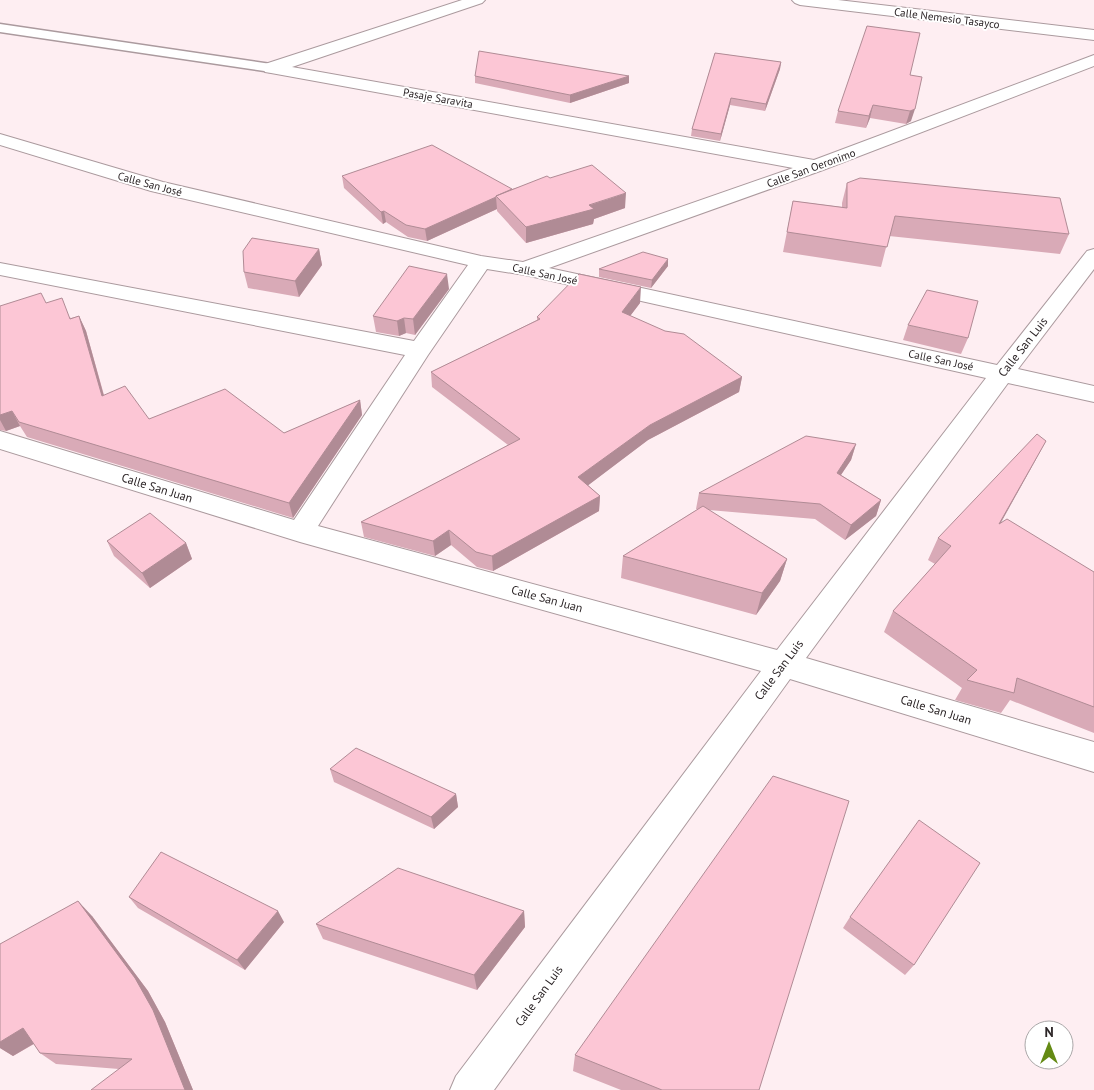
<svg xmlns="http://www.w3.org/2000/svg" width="1094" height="1090" viewBox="0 0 1094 1090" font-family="'PT Sans',sans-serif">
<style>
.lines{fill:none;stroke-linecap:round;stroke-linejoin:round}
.lane-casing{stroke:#ab9a9e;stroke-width:3}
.street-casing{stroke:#ab9a9e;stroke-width:2}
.lane{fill:#fff;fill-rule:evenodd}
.street{fill:#fff;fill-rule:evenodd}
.wall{fill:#d9aab7}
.shaded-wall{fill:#b08b95}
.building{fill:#fcc6d5;stroke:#b08b95}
.labels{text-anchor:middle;stroke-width:4;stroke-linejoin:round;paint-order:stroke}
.far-street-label{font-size:11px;fill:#2c2527;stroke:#fff}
.street-label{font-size:12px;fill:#2c2527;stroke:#fff}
</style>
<rect width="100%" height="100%" fill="#feeef2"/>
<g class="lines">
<g class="lane-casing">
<path id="lane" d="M0 24 271 64 278 68 271 72 0 32Z"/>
</g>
<g class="street-casing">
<path id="street" d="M462 0H485L482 3 292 67 814 160 1094 55V66L823 170 549 268 997 365 1087 251 1094 249V269L1018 369 1094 386V402L1008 383 806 658 1094 742V772L790 679 494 1090H450L456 1076 761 671 300 542 0 449V431L294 520 405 355 0 275V263L414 341 468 265 151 191 0 145V134L163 182 481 256 523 262 793 168 271 73 265 72 263 68 265 64ZM487 269 525 275 986 378 777 650 318 526 428 355Z
M792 0H838L1094 30V40L800 5 795 3Z"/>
</g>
<use href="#lane" class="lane"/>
<use href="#street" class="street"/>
</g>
<path class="wall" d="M715 53 781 62 780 69 765 111 730 105 720 141 691 136 692 129Z
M910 75 911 121 906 124 870 118 866 128 835 123 838 111Z
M475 76 629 83 570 103 475 83Z
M342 176 512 189 550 178 625 208 594 219 593 224 526 243 497 211V209L427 241 408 237 386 222 383 224 344 188Z
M847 183 1069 234 1060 254 889 236 881 267 783 252 793 201 842 207V203Z
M319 249 322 265 299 297 248 288 244 272Z
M668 266 651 288 599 277V269Z
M449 289 415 335 406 333 399 336 376 332 373 316Z
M46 303 71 318 79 316 86 331 104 395 149 419 284 433 360 400 362 415 293 518 27 437 20 426 6 431 0 430V306Z
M640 303 630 316 742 377 739 392 648 440 588 485 600 496 599 511 493 571 477 567 451 545 435 556 364 537 361 522 508 445 432 387 431 372 537 320V317Z
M908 325 968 338 961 354 903 340Z
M1046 441 1000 523 1094 572V733L1010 700 1001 713 955 700 962 688 884 632 893 611 935 564 928 560 938 538Z
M856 444 851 460 841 475 881 500 876 516 845 540 815 519 709 510 787 559 780 581 756 615 621 578 623 556 698 509H696L699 493Z
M107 541 186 543 192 559 150 588 114 556Z
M330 769 456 794 458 807 434 829 334 782Z
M129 897 284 922 245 970 138 908Z
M524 911 525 927 477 990 323 939 316 924Z
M92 916 148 991 165 1022 193 1090 119 1069 56 1064 40 1053 34 1044 13 1056 0 1048V944Z
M850 917 914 965 905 975 843 928Z
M575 1055 759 1090H621L573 1071Z"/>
<path class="shaded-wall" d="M781 62 780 69 765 111 766 104Z
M629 76V83L570 103V95Z
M731 98 730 105 720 141 721 134Z
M873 105 870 118 866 128 869 116Z
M915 109 911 121 906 124 910 111Z
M626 193 625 208 594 219 593 224 526 243V227Z
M496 197 497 209 427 241 425 229Z
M384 211 386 222 383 224 381 212Z
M319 249 322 265 299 297 295 281Z
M668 259V266L651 288 652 280Z
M447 274 449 289 415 335 413 319Z
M641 287 640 303 621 328 622 312Z
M79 316 86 331 108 411 102 396Z
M404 318 406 333 399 336 397 321Z
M742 377 739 392 648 440 578 493V477L650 425Z
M360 400 362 415 293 518 289 503Z
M12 411 20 426 6 431 0 420V415Z
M1046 441 1034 463 988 546 999 524Z
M856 444 851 460 832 488 837 473Z
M600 496 599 511 493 571 492 556Z
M881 500 876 516 845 540 851 525Z
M449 530 451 545 435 556 433 541Z
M186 543 192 559 150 588 142 573Z
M787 559 780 581 756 615 762 593Z
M456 794 458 807 434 829 431 817Z
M78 901 92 916 148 991 165 1022 193 1090H185Z
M278 911 284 922 245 970 237 960Z
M524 911 525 927 477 990 474 975Z
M23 1028 40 1040 13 1056 0 1048V1042Z"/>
<path class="building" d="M867 26 920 33 910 75 922 77 915 109 910 111 873 105 869 116 838 111Z
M479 51 629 76 570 95 475 76Z
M715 53 781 62 766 104 731 98 721 134 692 129Z
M432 145 512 189 496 196V197L425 229 406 225 384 211 381 212 342 176Z
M592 165 626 193 589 205 594 209 526 227 496 196 547 176 550 178Z
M860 178 1060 198 1069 234 895 216 887 247 787 232 793 201 847 208V183Z
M252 238 319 249 295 281 244 272 243 251Z
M643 252 668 259 652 280 599 269Z
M409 266 447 274 413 319 404 318 397 321 373 316Z
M579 274 641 287 622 312 665 331 684 334 742 377 650 425 578 477 600 496 492 556 476 552 449 530 433 541 361 522 520 439 431 372 540 319 537 317Z
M927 290 978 301 968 338 908 325Z
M41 293 46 303 62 298 70 319 79 316 102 396 125 386 149 419 225 389 284 433 360 400 289 503 19 422 12 411 0 415V306Z
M1037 434 1046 441 999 524 1007 519 1094 572V707L1017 678 1014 693 967 680 977 670 893 611 951 546 938 538Z
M806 436 856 444 837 473 881 500 851 525 820 504 699 493Z
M703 506 787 559 762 593 623 556Z
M150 513 186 543 142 573 107 541Z
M356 748 456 794 431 817 330 769Z
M773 776 849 801 759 1090H662L575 1055Z
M919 820 980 863 914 965 850 917Z
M161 852 278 911 237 960 129 897Z
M398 868 524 911 474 975 316 924Z
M78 901 135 978 153 1010 185 1090H91L132 1059 40 1053 23 1028 0 1042V944Z"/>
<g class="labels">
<g class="far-street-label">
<text transform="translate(947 18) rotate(7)" y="4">Calle Nemesio Tasayco</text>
<text transform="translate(438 98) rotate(10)" y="4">Pasaje Saravita</text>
<text transform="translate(811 168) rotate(-20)" y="4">Calle San Oeronimo</text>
<text transform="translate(150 184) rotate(15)" y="4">Calle San José</text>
<text transform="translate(545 274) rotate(12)" y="4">Calle San José</text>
<text transform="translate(941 360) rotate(12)" y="4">Calle San José</text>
</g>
<g class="street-label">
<text transform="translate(1023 347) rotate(-52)" y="4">Calle San Luis</text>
<text transform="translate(157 488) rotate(17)" y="4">Calle San Juan</text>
<text transform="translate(547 599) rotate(15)" y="4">Calle San Juan</text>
<text transform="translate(779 670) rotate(-53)" y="4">Calle San Luis</text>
<text transform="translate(936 710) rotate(17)" y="4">Calle San Juan</text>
<text transform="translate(539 996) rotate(-54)" y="4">Calle San Luis</text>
</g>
</g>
<g transform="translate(1049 1045)"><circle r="24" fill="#ffffff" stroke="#aba8a9"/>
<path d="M0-4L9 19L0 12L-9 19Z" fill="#648a14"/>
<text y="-8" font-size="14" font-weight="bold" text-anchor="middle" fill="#2c2527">N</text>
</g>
</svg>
